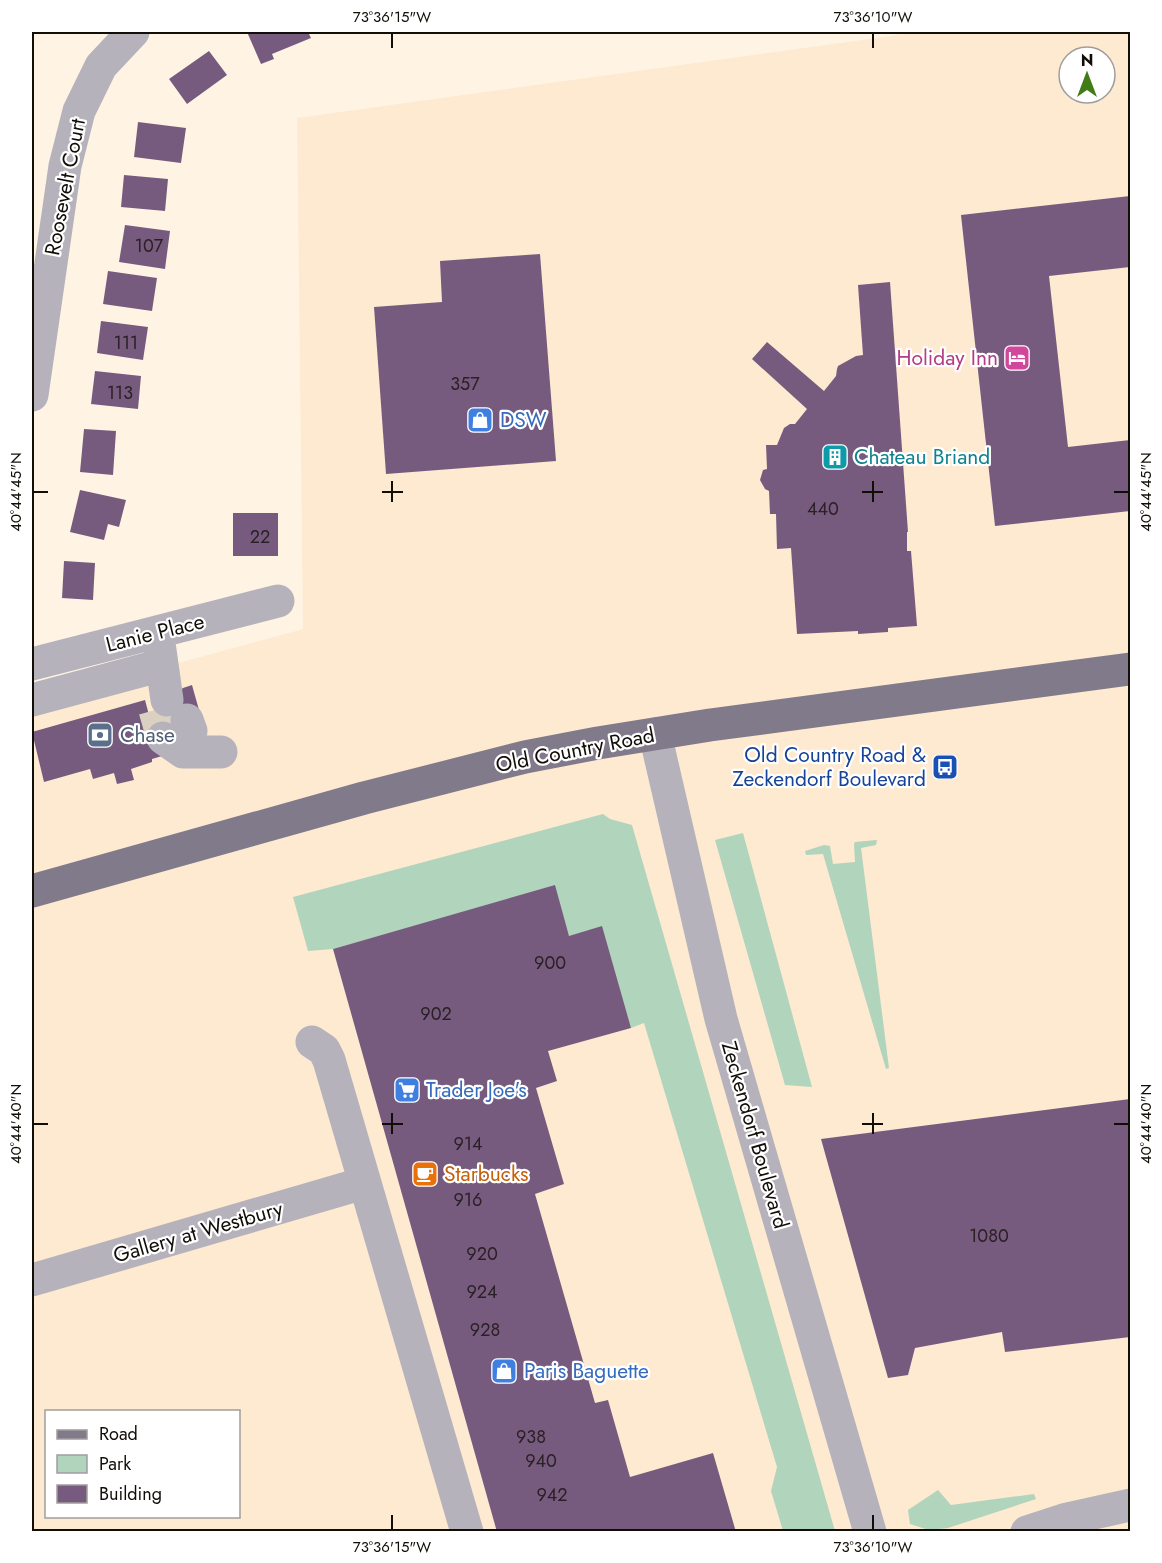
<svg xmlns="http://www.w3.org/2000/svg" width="1162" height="1563" viewBox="0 0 1162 1563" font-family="Jost,sans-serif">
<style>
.built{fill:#fdead1;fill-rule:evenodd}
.green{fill:#b1d4bc}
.building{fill:#775b7f}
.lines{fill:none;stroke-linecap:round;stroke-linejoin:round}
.minor-tunnel{stroke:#dbd1c3;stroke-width:33;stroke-dasharray:33 16;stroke-linecap:butt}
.minor{stroke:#b6b2bb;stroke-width:33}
.major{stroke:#817a8a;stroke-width:33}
.ticks{fill:none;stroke:#110d07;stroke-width:2}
.labels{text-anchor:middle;stroke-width:4.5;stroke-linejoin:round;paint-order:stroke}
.number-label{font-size:18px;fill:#2a2025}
.street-label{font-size:21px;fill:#110d07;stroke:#fff}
.hotel-label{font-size:21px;fill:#b23c85;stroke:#fff;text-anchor:end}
.shop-label{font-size:21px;fill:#366cbe;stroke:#fff;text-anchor:start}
.culture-label{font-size:21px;fill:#0d838f;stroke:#fff;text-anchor:start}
.service-label{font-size:21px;fill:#4e5e75;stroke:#fff;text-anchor:start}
.transit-label{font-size:21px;fill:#164399;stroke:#fff;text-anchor:end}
.food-label{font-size:21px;fill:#c56008;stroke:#fff;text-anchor:start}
.neatline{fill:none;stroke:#110d07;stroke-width:2}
.ticks-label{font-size:15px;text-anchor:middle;fill:#110d07}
</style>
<rect width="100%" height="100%" fill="#fff4e4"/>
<path class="built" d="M908 32H1130V1531L32 1532V703L303 629 297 118 891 36ZM1069 57H1105V93H1069ZM46 1412H238V1516H46Z"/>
<path class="green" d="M603 814 610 819 632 825 835 1531H783L771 1491 777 1467 644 1023 631 1028 569 936 552 887 333 949 308 951 293 897Z
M743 833 812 1087 785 1085 715 840Z
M877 840 876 845 861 848 889 1068 886 1069 823 854 806 855 805 851 824 845 830 846 833 864 855 862 854 844 855 842Z
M938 1490 951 1505 1034 1494 1036 1499 948 1528 929 1530 910 1524 908 1510Z"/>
<path class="building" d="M247 32H308L311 38 272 54 274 59 261 64Z
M209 51 227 75 187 104 169 79Z
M138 122 186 128 181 163 134 157Z
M124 175 168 179 165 211 121 207Z
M1130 196V267L1049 276 1068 447 1130 440V511L995 526 961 215Z
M125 225 170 231 165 269 119 262Z
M540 254 556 461 386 474 374 307 442 302 440 261Z
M108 271 157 278 152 311 103 304Z
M890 282 908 532H907V551H911L917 626 888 628V632L858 634V631L797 634 791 548 777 549 776 514H770L769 491 765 489 760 480 763 470 767 469 766 445H777L784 428 790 424H795L807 409 752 359 767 342 824 391 836 376 837 369 838 366 856 356 863 355 858 285Z
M101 321 148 327 143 360 97 353Z
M95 371 141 376 138 409 91 404Z
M84 429 116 431 113 475 80 472Z
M80 490 126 500 119 527 108 524 104 540 70 532Z
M233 513H278V556H233Z
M64 561 95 563 93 600 62 598Z
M192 685 199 710 162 756 152 759V762L131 769 134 780 117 784 114 773 93 779 90 769 44 782 32 732 145 700 149 715 183 688Z
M555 885 569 936 602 926 631 1028 548 1051 557 1081 536 1088 564 1184 535 1194 595 1403 608 1400 630 1477 713 1453 736 1532H497L333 949Z
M1130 1099V1337L1005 1352 1002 1332 915 1348 908 1375 888 1378 821 1139Z"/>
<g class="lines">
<path class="minor-tunnel" d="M155 710 163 738"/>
<path class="minor" d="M32 395 65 166 79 111 101 66 133 32
M159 643 167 700
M32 664 278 601
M32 700 162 665
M655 734 721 1019 870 1532
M163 738 183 752H221
M183 752 191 731 187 720
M312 1042 324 1050 329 1060 467 1532
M32 1280 364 1183
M1027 1532 1067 1519 1130 1505"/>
<path class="major" d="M32 891 364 798 525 757 598 743 710 725 1130 669"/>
</g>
<path class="ticks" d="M392 33V48M873 33V48M392 481V502M873 481V502M33 492H48M382 492H403M862 492H883M1114 492H1129M392 1113V1134M873 1113V1134M33 1124H48M382 1124H403M862 1124H883M1114 1124H1129M392 1515V1530M873 1515V1530"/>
<defs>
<g id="hotel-square" transform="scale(1.35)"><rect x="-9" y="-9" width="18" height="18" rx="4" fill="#d1479c" stroke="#fff"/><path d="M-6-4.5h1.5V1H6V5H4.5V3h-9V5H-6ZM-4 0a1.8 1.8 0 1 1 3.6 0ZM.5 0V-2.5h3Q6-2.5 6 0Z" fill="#fff"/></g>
<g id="shop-square" transform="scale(1.35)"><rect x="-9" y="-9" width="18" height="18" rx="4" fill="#3f7fe0" stroke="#fff"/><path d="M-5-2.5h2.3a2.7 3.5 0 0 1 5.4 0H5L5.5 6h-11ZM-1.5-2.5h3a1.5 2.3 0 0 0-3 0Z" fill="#fff"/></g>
<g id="building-square" transform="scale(1.35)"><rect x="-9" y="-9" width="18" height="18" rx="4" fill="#0f9aa8" stroke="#fff"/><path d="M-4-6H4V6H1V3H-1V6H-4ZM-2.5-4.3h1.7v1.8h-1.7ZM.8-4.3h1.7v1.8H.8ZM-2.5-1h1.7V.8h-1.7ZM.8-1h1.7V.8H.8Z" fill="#fff"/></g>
<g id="bank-square" transform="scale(1.35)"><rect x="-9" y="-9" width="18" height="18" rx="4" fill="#5c6f8a" stroke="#fff"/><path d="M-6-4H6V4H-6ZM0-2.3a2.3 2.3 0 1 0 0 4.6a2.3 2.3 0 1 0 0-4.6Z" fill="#fff"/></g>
<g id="bus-square" transform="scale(1.35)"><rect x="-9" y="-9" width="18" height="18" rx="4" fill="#1a4fb4" stroke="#fff"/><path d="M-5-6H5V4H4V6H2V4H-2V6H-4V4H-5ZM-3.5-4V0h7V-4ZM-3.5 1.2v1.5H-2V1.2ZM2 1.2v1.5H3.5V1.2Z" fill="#fff"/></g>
<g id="supermarket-square" transform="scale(1.35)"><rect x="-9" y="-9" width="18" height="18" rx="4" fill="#3f7fe0" stroke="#fff"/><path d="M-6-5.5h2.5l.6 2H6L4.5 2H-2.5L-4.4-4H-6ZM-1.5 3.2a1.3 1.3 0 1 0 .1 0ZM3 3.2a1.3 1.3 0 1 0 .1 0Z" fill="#fff"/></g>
<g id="cafe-square" transform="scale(1.35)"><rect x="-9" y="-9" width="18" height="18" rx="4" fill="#e8710a" stroke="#fff"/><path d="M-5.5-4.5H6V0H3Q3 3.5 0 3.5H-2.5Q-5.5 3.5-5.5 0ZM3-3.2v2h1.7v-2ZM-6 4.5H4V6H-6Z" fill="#fff"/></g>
</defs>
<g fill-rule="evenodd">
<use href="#hotel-square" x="1017" y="358"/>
<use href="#shop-square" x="480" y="420"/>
<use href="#building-square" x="835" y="457"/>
<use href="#bank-square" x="100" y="735"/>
<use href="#bus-square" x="945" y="767"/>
<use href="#supermarket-square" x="407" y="1090"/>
<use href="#cafe-square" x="425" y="1174"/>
<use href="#shop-square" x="504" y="1371"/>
</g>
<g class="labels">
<g class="number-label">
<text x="149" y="252">107</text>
<text x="126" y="349">111</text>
<text x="465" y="390">357</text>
<text x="120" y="399">113</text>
<text x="823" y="515">440</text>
<text x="260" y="543">22</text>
<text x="550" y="969">900</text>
<text x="436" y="1020">902</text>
<text x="468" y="1150">914</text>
<text x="468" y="1206">916</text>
<text x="989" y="1242">1080</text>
<text x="482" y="1260">920</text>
<text x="482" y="1298">924</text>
<text x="485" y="1336">928</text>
<text x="531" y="1443">938</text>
<text x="541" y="1467">940</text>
<text x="552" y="1501">942</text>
</g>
<g class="street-label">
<text transform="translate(65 187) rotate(-79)" y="7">Roosevelt Court</text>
<text transform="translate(155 633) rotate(-14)" y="7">Lanie Place</text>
<text transform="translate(575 750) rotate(-11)" y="7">Old Country Road</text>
<text transform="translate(755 1135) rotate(74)" y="7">Zeckendorf Boulevard</text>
<text transform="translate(198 1232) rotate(-16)" y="7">Gallery at Westbury</text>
</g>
<g class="hotel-label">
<text x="998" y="365">Holiday Inn</text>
</g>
<g class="shop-label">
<text x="500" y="427">DSW</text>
<text x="426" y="1097">Trader Joe's</text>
<text x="524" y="1378">Paris Baguette</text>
</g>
<g class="culture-label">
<text x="854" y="464">Chateau Briand</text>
</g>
<g class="service-label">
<text x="120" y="742">Chase</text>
</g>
<g class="transit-label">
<text x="926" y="762">Old Country Road &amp;<tspan x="926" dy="24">Zeckendorf Boulevard</tspan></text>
</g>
<g class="food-label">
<text x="444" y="1181">Starbucks</text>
</g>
</g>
<rect width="1162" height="1563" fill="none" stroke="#ffffff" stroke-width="66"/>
<rect x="45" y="1410" width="195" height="108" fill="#ffffff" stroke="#a09e9c" stroke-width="1.5"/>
<rect x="57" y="1430" width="30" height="9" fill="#817a8a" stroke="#a09e9c" stroke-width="1.5"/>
<text x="99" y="1440" font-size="18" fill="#110d07">Road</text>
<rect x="57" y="1455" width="30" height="18" fill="#b1d4bc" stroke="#a09e9c" stroke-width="1.5"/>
<text x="99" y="1470" font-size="18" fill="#110d07">Park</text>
<rect x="57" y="1485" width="30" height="18" fill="#775b7f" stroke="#a09e9c" stroke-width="1.5"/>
<text x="99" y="1500" font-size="18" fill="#110d07">Building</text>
<g transform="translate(1087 75)"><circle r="28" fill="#ffffff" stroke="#a09e9c" stroke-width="1.5"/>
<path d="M0-4.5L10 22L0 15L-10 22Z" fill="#417c17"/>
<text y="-9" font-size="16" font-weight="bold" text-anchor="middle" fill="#110d07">N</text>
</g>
<rect x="33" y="33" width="1096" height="1497" class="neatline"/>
<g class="ticks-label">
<text x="392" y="22">73°36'15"W</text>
<text x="873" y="22">73°36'10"W</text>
<text transform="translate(16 492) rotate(-90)" y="5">40°44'45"N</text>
<text transform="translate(1146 492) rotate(-90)" y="5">40°44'45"N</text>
<text transform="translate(16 1124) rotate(-90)" y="5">40°44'40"N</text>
<text transform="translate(1146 1124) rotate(-90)" y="5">40°44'40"N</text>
<text x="392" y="1552">73°36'15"W</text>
<text x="873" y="1552">73°36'10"W</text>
</g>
</svg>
